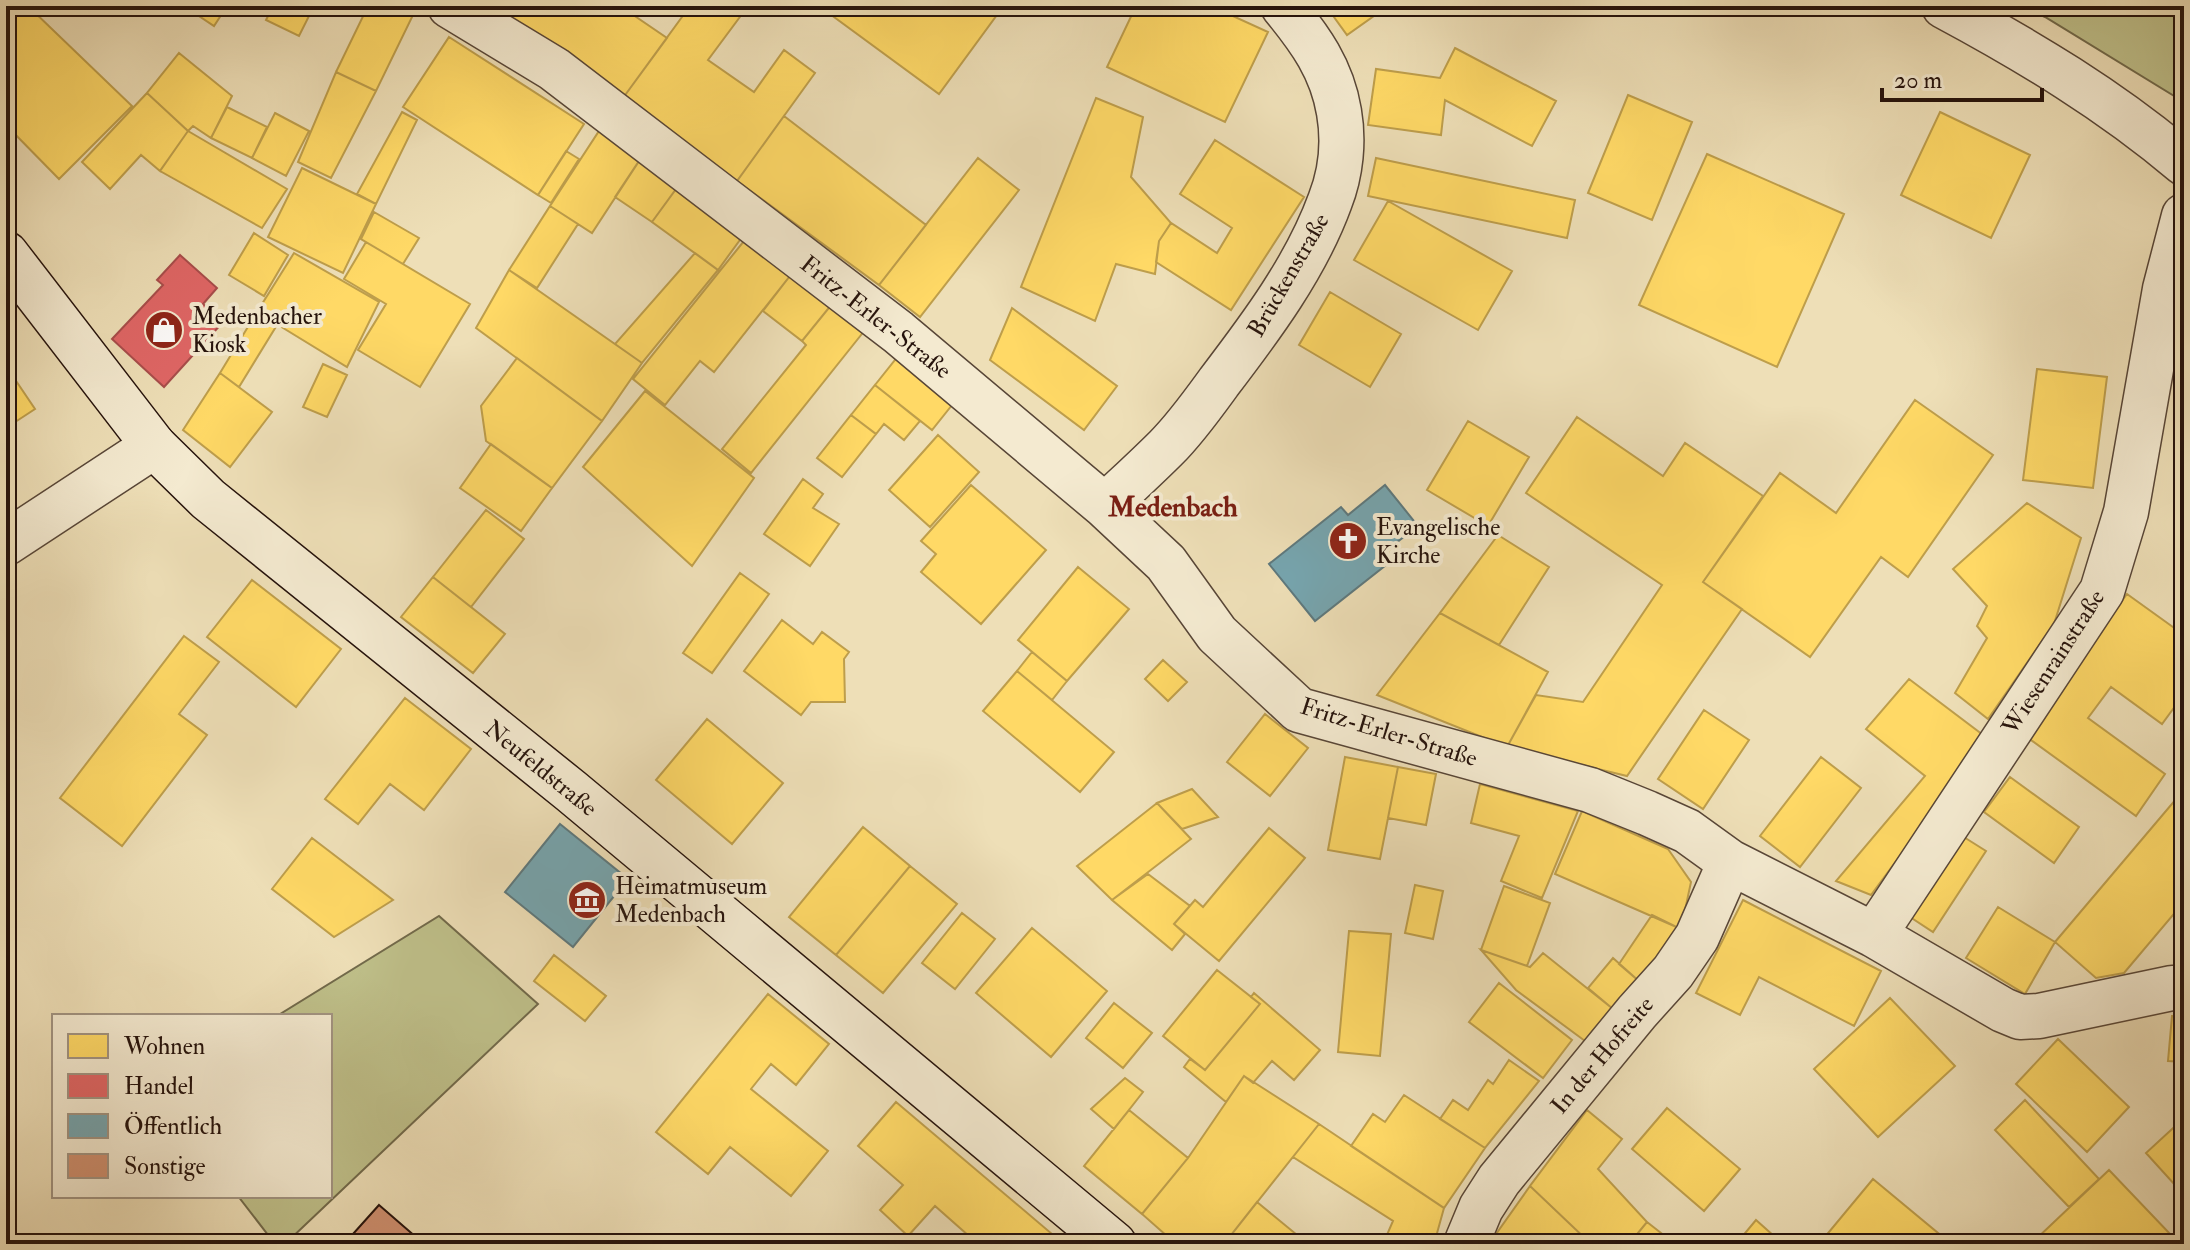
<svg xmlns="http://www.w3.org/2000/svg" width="2190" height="1250" viewBox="0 0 2190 1250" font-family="'IM FELL Double Pica',serif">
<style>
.grass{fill:#bfc08a;stroke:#726a4b;stroke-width:2}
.homes{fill:#ffd966;stroke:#be9e4b;stroke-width:2}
.shops{fill:#e06666;stroke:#a84d4b;stroke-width:2}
.public{fill:#76a5af;stroke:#5e797e;stroke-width:2}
.building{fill:#cf9070;stroke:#26130c;stroke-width:2}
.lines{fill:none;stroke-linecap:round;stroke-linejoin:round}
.street-casing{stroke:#584637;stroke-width:47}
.secondary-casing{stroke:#26130c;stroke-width:47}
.street{stroke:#f4ead0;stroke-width:44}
.secondary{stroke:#f4ead0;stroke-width:44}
.labels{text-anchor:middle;stroke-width:8;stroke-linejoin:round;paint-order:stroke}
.street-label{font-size:24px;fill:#26130c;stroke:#f4ead0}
.poi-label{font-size:24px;fill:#26130c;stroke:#f4ead0;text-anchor:start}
.quarter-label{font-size:28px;font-weight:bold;fill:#7a1f14;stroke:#f4ead0}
</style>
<rect width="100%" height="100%" fill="#eedfb7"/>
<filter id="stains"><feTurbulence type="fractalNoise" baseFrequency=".0025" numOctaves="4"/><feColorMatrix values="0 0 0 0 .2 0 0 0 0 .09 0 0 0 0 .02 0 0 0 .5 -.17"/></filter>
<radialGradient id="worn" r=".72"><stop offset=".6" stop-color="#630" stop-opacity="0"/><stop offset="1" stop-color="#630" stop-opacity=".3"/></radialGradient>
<path class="grass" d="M2022 6H2184V102L2045 17Z
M439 916 538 1004 285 1244H275L238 1196H330V1016H277Z"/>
<path class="homes" d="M23 6H28L132 106 59 179 6 125V22Z
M184 6H227L214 26Z
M273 6H314L299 36 266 20Z
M368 6H399L414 13 376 91 336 72Z
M488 6H620L667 38 623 98Z
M690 6H748L708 60 754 92 784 50 815 73 737 181 623 98Z
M819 6H1000L1002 8 939 94Z
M1136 6H1211L1268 32 1225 122 1107 67Z
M1326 6H1388L1347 35Z
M449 37 584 124 538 195 403 107Z
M1455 48 1556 101 1532 146 1445 100 1441 135 1368 125 1376 69 1440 78Z
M179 53 232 96 211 138 193 126 188 131 147 93Z
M336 72 376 91 331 178 298 162Z
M147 93 188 131 160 171 141 155 110 189 82 162Z
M1628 95 1692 122 1652 220 1588 193Z
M1096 98 1143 117 1131 177 1171 223 1159 241 1155 274 1116 264 1095 321 1021 287Z
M227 107 267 127 252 158 211 138Z
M402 112 417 120 376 204 357 194Z
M1940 112 2030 155 1991 238 1901 195Z
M275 113 309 131 286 176 252 158Z
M784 116 926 225 879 285 737 181Z
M188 131 287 189 262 228 160 171Z
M599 131 641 158 592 233 550 206Z
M1215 140 1304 197 1231 310 1156 262 1159 241 1171 223 1217 253 1232 228 1180 194Z
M566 151 579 159 551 203 538 195Z
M1707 154 1844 214 1777 367 1639 305Z
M641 158 679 185 652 222 615 197Z
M978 158 1019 190 920 317 879 285Z
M1376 158 1575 200 1567 238 1368 196Z
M302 168 376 204 343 273 268 237Z
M679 185 745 233 718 270 652 222Z
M1388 201 1512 271 1478 330 1354 260Z
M550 206 578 224 537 288 509 270Z
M374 212 419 238 403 264 361 239Z
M254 233 288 255 264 296 229 275Z
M748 236 793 272 714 372 700 361 665 405 633 379Z
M366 242 470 304 420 387 358 350 386 304 344 279Z
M294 253 379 302 347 367 257 312Z
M695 253 718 270 642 363 615 344Z
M509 270 642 363 602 421 476 328Z
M793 272 832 304 802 341 763 311Z
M1330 292 1401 334 1370 387 1299 345Z
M832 304 865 330 751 473 722 449 806 345 802 341Z
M1012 308 1117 386 1084 430 990 360Z
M257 312 277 325 239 387 220 373Z
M899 355 956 400 932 430 875 385Z
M517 358 602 421 552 488 486 441 481 406Z
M323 364 347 375 327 417 303 407Z
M6 366 35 409 6 428Z
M2037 369 2107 377 2093 488 2023 480Z
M220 373 272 412 230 467 183 430Z
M875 385 920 421 904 440 884 424 876 434 851 415Z
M645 391 754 478 692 566 583 467Z
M1915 400 1993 455 1908 577 1881 557 1810 657 1703 582 1780 473 1836 513Z
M851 415 876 434 842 477 817 458Z
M1577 417 1663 476 1685 443 1763 496 1703 582 1742 609 1627 776 1507 747 1536 695 1583 702 1662 585 1526 493Z
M1468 421 1529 457 1488 526 1427 490Z
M938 435 979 472 930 527 889 490Z
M491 444 552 488 521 531 460 488Z
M803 479 823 494 813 508 839 524 810 566 764 534Z
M971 485 1046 550 981 624 921 572 936 554 921 541Z
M2027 503 2081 538 2054 624 1988 719 1955 693 1987 638 1977 626 1987 606 1953 569Z
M486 510 524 539 471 607 433 577Z
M1498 535 1549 567 1499 645 1440 613Z
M1078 567 1129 609 1067 681 1018 640Z
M740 573 769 594 712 673 683 653Z
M433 577 505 634 473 673 401 617Z
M252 580 341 649 296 707 207 637Z
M2127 594 2184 635V694L2162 724 2111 687 2088 718 2165 774 2136 816 2024 735Z
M1440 613 1548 672 1507 747 1377 695Z
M782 620 813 644 822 632 849 652 844 659 845 702H811L801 715 744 671Z
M184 636 219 662 179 714 207 735 122 846 60 798Z
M1032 652 1067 681 1052 700 1017 671Z
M1163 660 1187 682 1168 701 1145 679Z
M1017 671 1114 752 1080 792 983 711Z
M1909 679 1987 738 1871 895 1836 881 1925 776 1866 729Z
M405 698 471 749 424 810 390 784 358 824 325 799Z
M1704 710 1749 740 1703 809 1658 779Z
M1265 714 1308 748 1270 796 1227 762Z
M707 719 783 783 732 844 656 780Z
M1345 757 1398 767 1380 859 1328 850Z
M1821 757 1861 788 1800 867 1760 836Z
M1398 767 1436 774 1426 825 1388 818Z
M2010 777 2079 827 2054 863 1984 812Z
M1480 784 1578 811 1542 898 1501 881 1519 836 1471 823Z
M1192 789 1218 817 1182 829 1157 803Z
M2182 792 2184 794V902L2124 973 2096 978 2055 942Z
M1157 803 1191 839 1112 900 1077 866Z
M1582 811 1668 849 1691 882 1681 929 1555 874Z
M863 827 910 866 836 955 789 917Z
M1269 828 1305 858 1219 961 1174 924 1195 900 1203 907Z
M1959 834 1986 851 1933 932 1907 915Z
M312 838 393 900 334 937 272 889Z
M910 866 957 904 883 993 836 955Z
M1148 874 1190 906 1174 924 1185 934 1172 950 1112 900Z
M1415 885 1443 891 1433 939 1405 933Z
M1504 886 1550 903 1527 966 1481 950Z
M1743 900 1881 971 1854 1026 1759 977 1740 1015 1696 993Z
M1998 907 2055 942 2025 994 1966 958Z
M962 913 995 939 955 989 922 963Z
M1652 915 1681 929 1640 982 1619 964Z
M1032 928 1107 991 1051 1057 976 993Z
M1349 931 1391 934 1380 1056 1338 1052Z
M1481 950 1530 967 1543 953 1613 1009 1585 1041 1516 990Z
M554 955 606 996 585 1021 534 981Z
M1613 958 1640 982 1613 1009 1588 988Z
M1217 970 1260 1004 1205 1070 1163 1036Z
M1499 983 1572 1040 1543 1078 1469 1022Z
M1254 993 1320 1050 1294 1080 1272 1061 1253 1083 1244 1076 1226 1102 1184 1067 1190 1059 1205 1070 1260 1004 1251 997Z
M768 994 829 1044 796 1085 771 1064 751 1089 828 1151 791 1196 730 1147 708 1174 656 1132Z
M1890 998 1955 1066 1878 1137 1814 1069Z
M1114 1003 1152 1033 1123 1068 1086 1038Z
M2172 1016 2184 1017V1062L2168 1061Z
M2058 1039 2129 1107 2087 1152 2016 1084Z
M1509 1060 1539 1081 1485 1148 1440 1119 1453 1100 1468 1110 1488 1080 1493 1084Z
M1244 1076 1319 1124 1224 1244H1176L1142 1214 1188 1158Z
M1125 1078 1143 1092 1114 1129 1091 1109Z
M1404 1095 1485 1148 1444 1208 1351 1146 1373 1114 1385 1122Z
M2025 1100 2099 1179 2069 1207 1995 1130Z
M896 1102 1052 1234 1043 1244H978L935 1206 908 1236 880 1210 903 1185 858 1146Z
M1667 1108 1740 1169 1704 1211 1632 1149Z
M1129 1110 1188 1158 1142 1214 1084 1166Z
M1587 1110 1622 1139 1598 1169 1647 1222 1629 1244H1591L1530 1186Z
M2184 1118V1195L2146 1153Z
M1319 1124 1444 1208 1434 1244H1383L1393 1221 1293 1157Z
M2109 1170 2172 1236 2164 1244H2037L2034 1241Z
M1873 1179 1944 1238 1939 1244H1819Z
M1530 1186 1591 1244H1489Z
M1257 1202 1308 1244H1224Z
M1756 1220 1783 1244H1736Z
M1647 1222 1675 1244H1629Z"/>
<path class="shops" d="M180 255 217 288 203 304 223 322 164 387 112 339 163 285 157 280Z"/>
<path class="public" d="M1385 485 1418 526 1379 556 1386 565 1315 621 1269 564 1341 507 1348 515Z
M560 824 628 879 573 947 505 892Z"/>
<path class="building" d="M379 1205 424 1244H344Z"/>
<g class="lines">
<g class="street-casing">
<path id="street" d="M450 6 554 69 898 332 1105 506 1166 563 1217 634 1299 710 1590 790 1647 813 1687 831 1730 862 1874 935 2003 1010 2020 1017 2039 1016 2172 988H2184
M1944 6C2028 51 2111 101 2184 163
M1105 506C1125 487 1146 468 1166 448 1186 428 1203 404 1219 382 1261 327 1306 267 1330 201 1341 173 1344 141 1339 112 1332 69 1310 39 1283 6
M6 543 154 446
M1874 935 2102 591 2126 512 2165 289 2184 216
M1466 1244 1481 1208 1499 1180 1637 1012 1673 972 1697 937 1730 862"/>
</g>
<g class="secondary-casing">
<path id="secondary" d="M6 254 154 446 208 499 571 791 1114 1244"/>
</g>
<use href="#street" class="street"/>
<use href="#secondary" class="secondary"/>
</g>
<defs>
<g id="shop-disc" transform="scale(2)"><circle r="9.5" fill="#8f2418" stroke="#f4ead0"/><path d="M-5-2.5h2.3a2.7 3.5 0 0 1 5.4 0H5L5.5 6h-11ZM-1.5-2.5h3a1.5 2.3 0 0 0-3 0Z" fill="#fff"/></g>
<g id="church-disc" transform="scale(2)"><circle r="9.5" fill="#8f2418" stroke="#f4ead0"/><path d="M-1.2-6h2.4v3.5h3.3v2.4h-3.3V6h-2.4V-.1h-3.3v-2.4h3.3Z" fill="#fff"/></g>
<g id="museum-disc" transform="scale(2)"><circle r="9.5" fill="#8f2418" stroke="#f4ead0"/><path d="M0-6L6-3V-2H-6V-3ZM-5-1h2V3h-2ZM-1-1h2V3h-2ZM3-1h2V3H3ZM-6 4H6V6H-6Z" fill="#fff"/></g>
</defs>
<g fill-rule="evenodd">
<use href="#shop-disc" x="164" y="330"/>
<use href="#church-disc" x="1348" y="541"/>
<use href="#museum-disc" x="587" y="900"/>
</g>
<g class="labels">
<g class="street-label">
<text transform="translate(1288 275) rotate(-60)" y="8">Brückenstraße</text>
<text transform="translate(876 317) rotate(38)" y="8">Fritz-Erler-Straße</text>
<text transform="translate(2053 662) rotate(-57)" y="8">Wiesenrainstraße</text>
<text transform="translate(1389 732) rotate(17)" y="8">Fritz-Erler-Straße</text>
<text transform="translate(541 768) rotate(39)" y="8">Neufeldstraße</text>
<text transform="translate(1602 1055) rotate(-50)" y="8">In der Hofreite</text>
</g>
<g class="poi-label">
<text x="192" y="324">Medenbacher<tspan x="192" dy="28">Kiosk</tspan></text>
<text x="1376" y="535">Evangelische<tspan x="1376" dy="28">Kirche</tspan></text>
<text x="615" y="894">Heimatmuseum<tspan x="615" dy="28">Medenbach</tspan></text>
</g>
<g class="quarter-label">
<text x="1173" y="516">Medenbach</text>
</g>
</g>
<rect width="2190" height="1250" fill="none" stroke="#eedfb7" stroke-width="32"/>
<rect x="8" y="8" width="2174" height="1234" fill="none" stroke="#26130c" stroke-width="4"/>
<rect x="16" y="16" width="2158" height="1218" fill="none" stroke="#26130c" stroke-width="2"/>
<rect x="52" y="1014" width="280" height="184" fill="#f4ead0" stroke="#a29482" stroke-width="2"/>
<rect x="68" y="1034" width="40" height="24" fill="#ffd966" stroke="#a29482" stroke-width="2"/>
<text x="124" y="1054" font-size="24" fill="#26130c">Wohnen</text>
<rect x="68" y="1074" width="40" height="24" fill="#e06666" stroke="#a29482" stroke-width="2"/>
<text x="124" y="1094" font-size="24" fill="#26130c">Handel</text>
<rect x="68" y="1114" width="40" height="24" fill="#76a5af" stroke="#a29482" stroke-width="2"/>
<text x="124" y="1134" font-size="24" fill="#26130c">Öffentlich</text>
<rect x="68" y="1154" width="40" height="24" fill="#cf9070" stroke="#a29482" stroke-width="2"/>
<text x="124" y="1174" font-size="24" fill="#26130c">Sonstige</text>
<path d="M1882 88v12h160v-12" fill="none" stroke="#26130c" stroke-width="4"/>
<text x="1894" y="88" font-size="24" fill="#26130c" stroke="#f4ead0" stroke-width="6" paint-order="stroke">20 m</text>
<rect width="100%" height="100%" filter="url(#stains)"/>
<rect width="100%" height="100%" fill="url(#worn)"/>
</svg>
